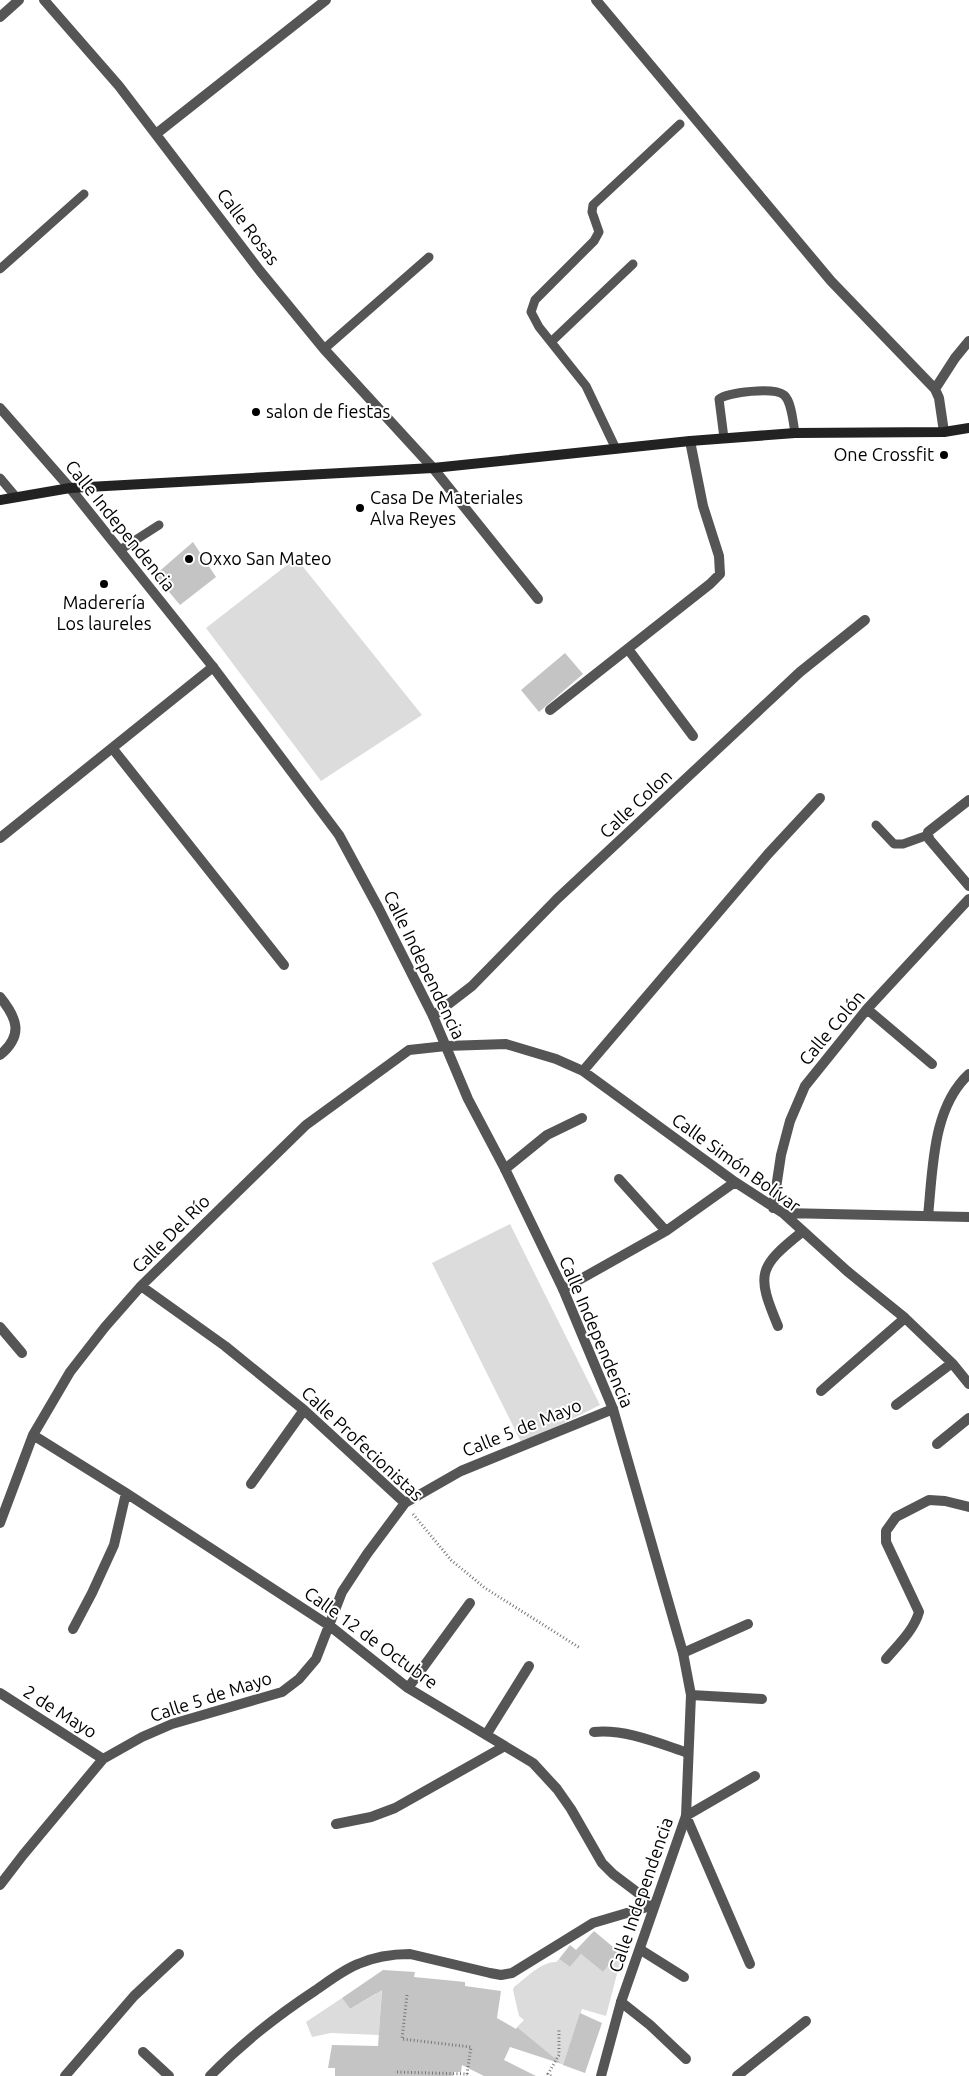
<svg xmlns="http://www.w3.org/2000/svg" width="969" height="2076" viewBox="0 0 969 2076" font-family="Ubuntu,sans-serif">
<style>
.green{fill:#dcdcdc}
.building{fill:#c4c4c4}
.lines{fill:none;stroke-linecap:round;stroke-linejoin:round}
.path{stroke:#777;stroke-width:3;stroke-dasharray:1 2.5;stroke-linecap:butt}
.service{stroke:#555;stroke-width:9}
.minor{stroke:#555;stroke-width:10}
.tertiary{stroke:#555;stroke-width:10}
.secondary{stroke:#222;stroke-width:10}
.poi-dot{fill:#000;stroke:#fff;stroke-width:2}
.labels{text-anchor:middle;stroke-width:4;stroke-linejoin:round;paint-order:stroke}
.street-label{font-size:18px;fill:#000;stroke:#fff}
.poi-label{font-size:18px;fill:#000;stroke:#fff;text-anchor:start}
</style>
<rect width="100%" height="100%" fill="#fff"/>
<path class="green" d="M296 558 422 715 321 781 206 628Z
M510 1224 600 1405 522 1444 432 1263Z
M623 1951 606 2016 582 2009 563 2065 517 2027 524 2020 519 2016 513 1990 514 1987C525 1979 542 1961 556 1962L559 1959 570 1967 581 1954 603 1972 619 1952Z
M383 1970 379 2035 331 2033 312 2037 306 2022 342 1998 350 2009 376 1994Z"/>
<path class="building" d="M193 542 216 577 180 605 155 575Z
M565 653 583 674 539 712 521 690Z
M594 1931 619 1952 603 1972 581 1954 570 1967 559 1959 570 1945 576 1950Z
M383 1970 415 1972 414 1977 465 1982V1986L501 1991 497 2018 516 2029 517 2027 562 2064 510 2047 504 2060 536 2076H484L462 2065 461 2072H453V2076H335V2068H328L332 2045 378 2046 382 1990 350 2009 342 1998Z
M580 2013 602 2023 585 2073 563 2065Z"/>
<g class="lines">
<path class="path" d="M413 1514 451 1560 485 1588 580 1648
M407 1995 402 2039 471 2047 467 2074
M397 2072 467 2074 470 2076
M551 2076 548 2074 559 2055V2028"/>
<path class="service" d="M0 269 84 194
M551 342 633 264
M324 349 429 257
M724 438 719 399C728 392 774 387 784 395 792 402 793 423 795 433
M616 449 586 386 539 327 531 312 535 300 594 241 599 232 592 212 593 205 680 124
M0 478 16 497
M120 550 159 525
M876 825 894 844H903L928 835"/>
<path class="minor" d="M44 0 119 86 260 271 324 349 433 468 538 599
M596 0 831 281 935 389
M0 17 19 0
M156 134 326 0
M944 432 939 398 935 389 955 358 969 341
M628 649 693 736
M550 710 710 584 720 574 719 556 703 506 690 441
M113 749 284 965
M969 800 928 832 929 839 969 886
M0 838 213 667
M0 997C17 1018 24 1035 0 1055
M867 1009 932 1064
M433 1016 472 986 557 899 800 672 865 620
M583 1071 768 854 820 798
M505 1169 547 1135 582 1118
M619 1179 666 1231
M773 1208 781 1155 790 1121 805 1086 867 1009 969 899
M783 1213 969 1217
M928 1216C933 1169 932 1108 969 1074
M141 1286 225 1346 304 1410 405 1503
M563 1289 666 1231 735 1182
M778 1326C756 1274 758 1267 802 1232
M0 1327 22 1353
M821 1391 905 1318
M896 1405 952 1363
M33 1435 126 1493 330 1626 408 1688 533 1763 557 1789 571 1809 602 1863 613 1874 654 1905
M937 1444 969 1418
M251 1484 304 1410
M0 1523 33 1435 70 1372 105 1327 141 1286 306 1125 409 1050 446 1046 506 1044 556 1059 583 1071 735 1182 783 1213 847 1271 905 1318 952 1363 969 1384
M73 1629 92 1593 114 1545 126 1493
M683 1653 748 1624
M886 1659C898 1645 914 1630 919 1612L886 1542V1531L896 1517 929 1500 945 1501 969 1507
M408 1688 470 1603
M0 1693 103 1759
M691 1695 762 1699
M594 1732C626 1729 658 1743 688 1753
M486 1735 529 1666
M336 1824 371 1817 395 1808 505 1746
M0 1885 23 1855 103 1759 142 1737 172 1724 282 1692 299 1679 316 1659 342 1592 367 1554 405 1503 461 1471 613 1409
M641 1950 684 1977
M750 1964 686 1816 755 1776
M621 2002 650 2025 686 2059
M143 2052 169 2076
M65 2076 134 1996 179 1954
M210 2076C242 2043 278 2015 316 1990 329 1981 343 1970 358 1964 374 1957 394 1954 410 1954L490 1973 501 1975 512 1973 593 1923 654 1905
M737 2076 806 2021"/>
<path class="tertiary" d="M0 408 70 488 213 667 339 835 379 909 433 1016 468 1099 505 1169 563 1289 613 1409 683 1653 691 1695 686 1816 621 2002 601 2076"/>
<path class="secondary" d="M0 500 70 488 433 468 690 441 795 433 944 432 969 428"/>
</g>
<g class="poi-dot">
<circle cx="256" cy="412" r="5"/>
<circle cx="944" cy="455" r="5"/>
<circle cx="360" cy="508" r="5"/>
<circle cx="189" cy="559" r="5"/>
<circle cx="104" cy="584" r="5"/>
</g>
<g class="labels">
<g class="street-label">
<text transform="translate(248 227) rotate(53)" y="6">Calle Rosas</text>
<text transform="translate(120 526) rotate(51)" y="6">Calle Independencia</text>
<text transform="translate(636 804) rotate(-43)" y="6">Calle Colon</text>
<text transform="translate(424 965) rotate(64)" y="6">Calle Independencia</text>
<text transform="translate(832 1028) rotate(-50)" y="6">Calle Colón</text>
<text transform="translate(736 1163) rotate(36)" y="6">Calle Simón Bolívar</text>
<text transform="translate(171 1234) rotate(-45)" y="6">Calle Del Río</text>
<text transform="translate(596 1332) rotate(67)" y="6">Calle Independencia</text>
<text transform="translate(522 1428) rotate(-22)" y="6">Calle 5 de Mayo</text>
<text transform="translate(362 1444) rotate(43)" y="6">Calle Profecionistas</text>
<text transform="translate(371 1638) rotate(36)" y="6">Calle 12 de Octubre</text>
<text transform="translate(211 1697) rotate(-18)" y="6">Calle 5 de Mayo</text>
<text transform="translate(60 1712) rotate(32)" y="6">2 de Mayo</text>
<text transform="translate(641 1895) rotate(-71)" y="6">Calle Independencia</text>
</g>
<g class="poi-label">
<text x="266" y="418">salon de fiestas</text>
<text x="934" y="461" text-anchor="end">One Crossfit</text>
<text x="370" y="504">Casa De Materiales<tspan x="370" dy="21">Alva Reyes</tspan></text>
<text x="199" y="565">Oxxo San Mateo</text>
<text x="104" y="609" text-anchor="middle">Maderería<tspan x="104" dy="21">Los laureles</tspan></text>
</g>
</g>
</svg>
